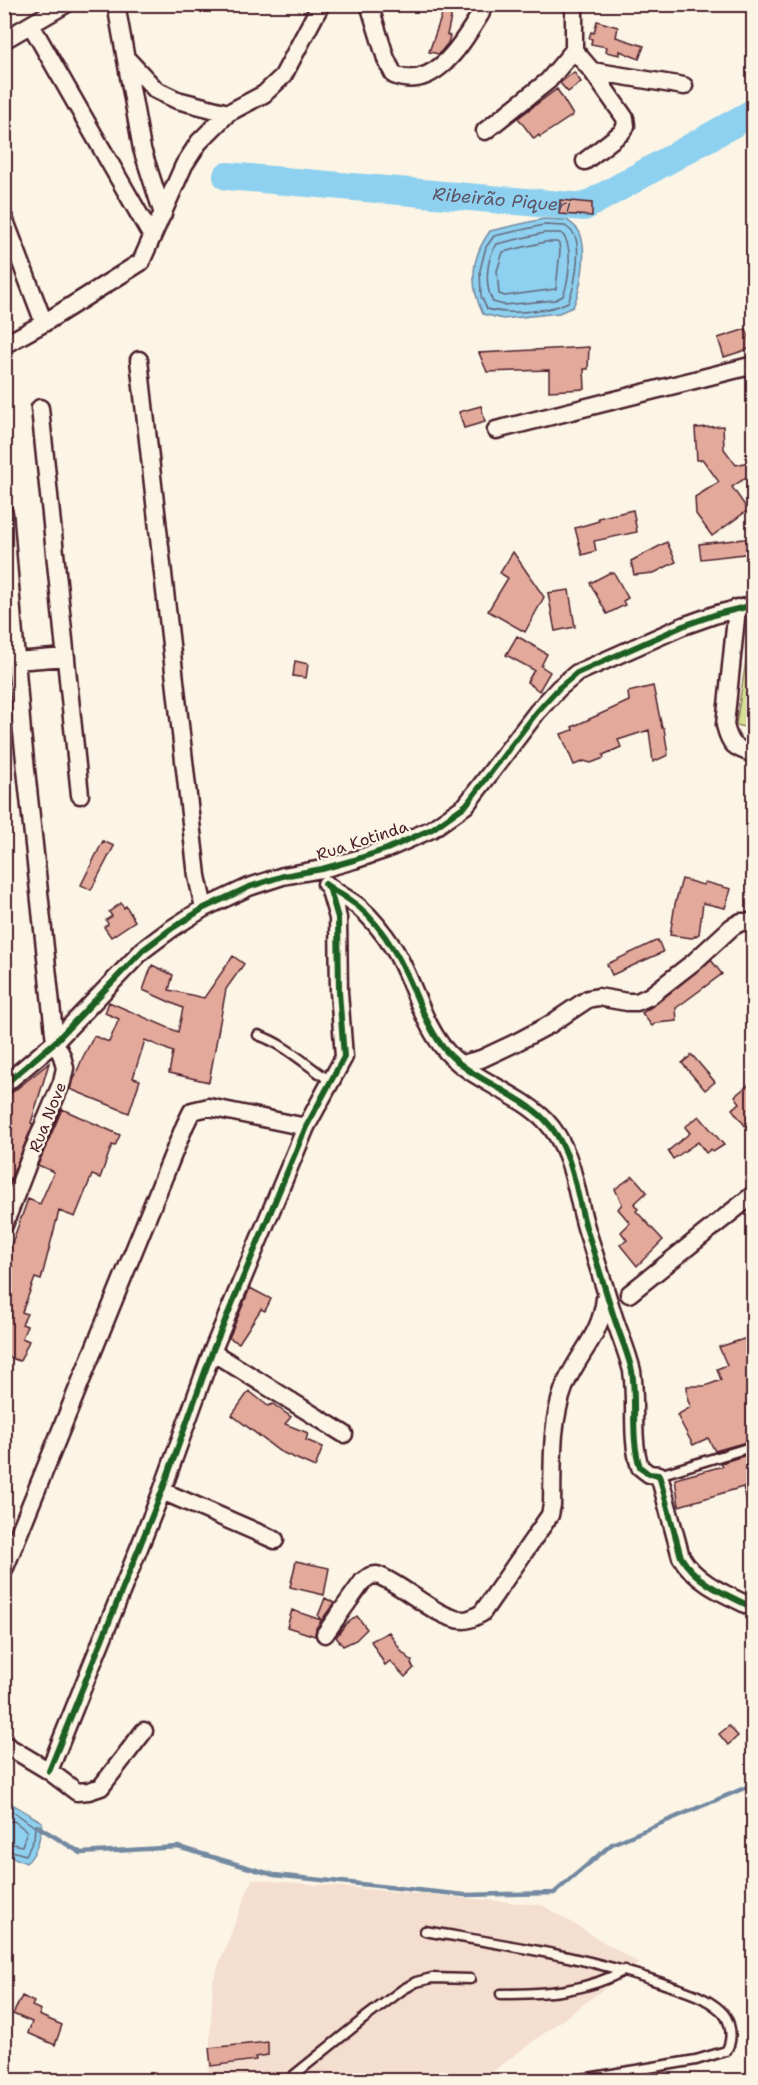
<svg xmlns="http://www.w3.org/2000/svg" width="758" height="2085" viewBox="0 0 758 2085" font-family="'Shantell Sans',sans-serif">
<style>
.built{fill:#f4decf}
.green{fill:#d6e194;stroke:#908060;stroke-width:1.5}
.water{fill:#8ed0ef;stroke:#7389a1;stroke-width:1.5}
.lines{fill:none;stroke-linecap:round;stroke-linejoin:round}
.shore{stroke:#656679;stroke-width:1.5}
.stream{stroke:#7389a1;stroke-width:4.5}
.river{stroke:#8ed0ef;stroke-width:28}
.building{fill:#e3aa9c;stroke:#4a1f2b;stroke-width:1.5}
.service-casing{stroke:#4a1f2b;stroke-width:13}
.minor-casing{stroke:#4a1f2b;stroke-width:21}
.service{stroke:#fcf5e5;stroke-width:8}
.minor{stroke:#fcf5e5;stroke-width:16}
.cycleway-casing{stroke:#fcf5e5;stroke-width:10}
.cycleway{stroke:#1b5e20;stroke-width:6}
.labels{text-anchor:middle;stroke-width:4.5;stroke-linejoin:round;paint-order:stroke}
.street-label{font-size:16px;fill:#4a1f2b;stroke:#fcf5e5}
.water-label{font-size:18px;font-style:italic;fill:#5e5466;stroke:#fcf5e5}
</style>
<rect width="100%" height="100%" fill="#fcf5e5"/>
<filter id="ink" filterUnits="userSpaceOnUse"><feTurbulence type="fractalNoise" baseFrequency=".0167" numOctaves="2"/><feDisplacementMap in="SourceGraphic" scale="12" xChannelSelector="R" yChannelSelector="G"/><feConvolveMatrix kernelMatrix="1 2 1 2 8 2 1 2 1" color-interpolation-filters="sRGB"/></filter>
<g filter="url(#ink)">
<path class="built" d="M252 1879 542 1905 639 1963 488 2075 360 2077 317 2080H208L213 1980Z"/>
<path class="green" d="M753 629H754L753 729 736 725 751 629Z"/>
<path class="water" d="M543 219 567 220C571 223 578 228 580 233 588 252 581 289 573 307L559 313 503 319 483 314C469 285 471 257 490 231Z
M12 1804 42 1822C40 1837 38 1853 26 1863L5 1854V1811Z"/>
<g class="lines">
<path class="shore" d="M544 225 565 226C568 228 573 232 575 236 581 251 575 288 568 302 549 312 508 315 487 309L481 296 480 270 486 247 494 236Z
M544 233H561C574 243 569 282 563 296L555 300 504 305 493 302C484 286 486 259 497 244Z
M545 242H557L559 244 560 251 556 289 505 296 499 294 497 271 503 252Z
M4 1815 14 1812 35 1827 34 1839 26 1855 4 1849
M4 1822 14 1821 27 1831 22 1846 4 1842"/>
<path class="stream" d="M37 1826 81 1853 178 1847 274 1875 465 1895 554 1893 612 1844 754 1784"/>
<path class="river" id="s1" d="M227 176 584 207 754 112"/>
</g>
<path class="building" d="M445 6 453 8 447 35 450 36 448 43 439 54 429 52Z
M597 21 618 27 616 37 644 46 639 59 620 51V55L606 52 607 47 591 44 592 39 589 38 591 32 594 33Z
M574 72 581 82 568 92 560 83Z
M557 89 573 115 540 137 539 135 534 139 518 118Z
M560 200 592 203V216L559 214Z
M746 329 752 348 724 357 718 338Z
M589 347 588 369H584L585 389 549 391V370L487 372 479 353Z
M481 406 485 422 464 428 459 412Z
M723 426 724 449 736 465 753 461V477L744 479 732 487 748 510 712 536 696 514 695 497 719 482 703 460H697L695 428Z
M633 510 637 532 594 541 596 551 582 555 575 528 599 521 598 518Z
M753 538V553L701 559 699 544Z
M667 542 676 562 654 573 634 575 631 561Z
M513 552 544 597 525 632 488 611 508 578 500 573Z
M609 573H614L628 598 623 601 625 605 607 614 590 583Z
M569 590 575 627 555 631 548 593Z
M517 636 547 654 541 666 550 672 539 691 527 682 534 670 506 655Z
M295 661 308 664 306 678 293 676Z
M653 686 662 728H664L668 755 653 762 649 730 618 740 621 747 603 755 604 758 591 763 584 761 574 765 561 734 573 730 572 727 629 701 628 692Z
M103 841 114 846 91 890 81 885Z
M682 879 703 885 705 882 731 889 725 908 703 903 699 934 692 938 670 935 675 904Z
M121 903 124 908 126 906 135 921 111 937 104 927 108 924 106 920 112 916 109 912Z
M658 940 663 952 612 975 607 964Z
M233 956 244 964 226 989 209 1082 169 1073 173 1052 145 1040 133 1078 140 1080 129 1113 70 1089 82 1059 94 1036 109 1042 119 1019 105 1013 109 1002 178 1032 183 1008 143 990 152 965 173 975 169 990 204 998Z
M711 960 722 974 676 1008 677 1021 656 1023 652 1026 642 1013 656 1004Z
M692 1055 715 1082 705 1090 682 1063Z
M49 1063 31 1123 33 1124 4 1195V1111L9 1095Z
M753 1081V1136L732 1109 740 1103 735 1096Z
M62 1109 120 1135 115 1146 112 1145 100 1178 92 1175 75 1217 59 1211 41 1280 35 1278 22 1312 27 1314 22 1324 27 1326 22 1338 29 1341 20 1361 4 1356V1253L8 1254 28 1199 40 1204 54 1172 38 1165Z
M699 1116 724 1145 713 1152 711 1149 706 1153 698 1142 673 1159 668 1151 690 1133 685 1127Z
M633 1176 647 1192 634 1204 638 1209 636 1211 663 1240 637 1266 620 1245 627 1240 621 1232 630 1223 618 1209 622 1204 615 1189Z
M250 1288 271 1299 265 1311 261 1309 239 1343 229 1338Z
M753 1336V1440L715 1451 708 1438 693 1445 677 1415 691 1407 688 1401 687 1386H705L721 1380 717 1369 727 1365 719 1347Z
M249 1391 268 1406 273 1404 291 1417 285 1424 308 1433 306 1440 323 1447 315 1467 279 1451 232 1415Z
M753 1453V1512H750L743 1487 679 1506 675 1479 723 1466 721 1463Z
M296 1561 329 1568 324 1595 290 1587Z
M325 1598 334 1603 316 1628 315 1636 287 1627 292 1610 321 1620 318 1616Z
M357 1616 367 1629 356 1640 343 1646 336 1637 345 1625Z
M389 1632 401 1651 412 1661 411 1664 414 1668 405 1677 390 1661 385 1665 371 1641Z
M729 1726 738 1736 728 1745 719 1734Z
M22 1996 34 2002 32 2006 41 2010 39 2015 62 2025 55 2045 28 2033 32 2022 13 2014Z
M268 2042V2055L255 2057 256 2060 211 2066 209 2048Z"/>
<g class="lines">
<g class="service-casing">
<path id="service" d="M258 1035C287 1045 307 1066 332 1082
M659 1475 754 1446
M425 1931C505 1945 585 1956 662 1983 682 1990 703 1995 720 2010 731 2019 734 2039 726 2051L696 2060 576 2080
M501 1994C545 1994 586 1992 625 1970
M288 2080 366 2017 402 1990 416 1982 432 1978 470 1979"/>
</g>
<g class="minor-casing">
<path id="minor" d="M116 4 142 149 163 214
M369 4 386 59 394 75C435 92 463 42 481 13
M31 25 151 235
M4 40 66 4
M574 50 592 71 625 118 626 126 621 133 585 161
M128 60 156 90 177 100 228 113
M592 71 684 86
M485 131 548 81 574 50V4
M4 218 44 323
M4 345 44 323 141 262 184 165 199 142 228 113 264 94 283 76 321 4
M139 360 197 876 204 908
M40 408 80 795
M496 430 754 365
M4 513 22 732 55 1042 62 1056 65 1068 62 1082 33 1150 4 1225
M737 608 725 725C730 745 734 748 754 754
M16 661 66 657
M326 884C336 893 349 899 359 907 373 919 385 935 394 949 413 980 420 1017 442 1046 467 1079 516 1091 545 1120 576 1152 575 1197 589 1237 597 1262 604 1286 612 1311 618 1331 627 1350 632 1371 637 1403 630 1437 640 1467L649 1474 659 1475 681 1557C696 1583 727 1595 754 1608
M462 1064 481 1059 515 1043 549 1025 588 999 598 997 627 1002H637L650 996 695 961 732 927 741 922H748L754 924
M4 1085 55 1042 143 950 171 929 204 908 249 887 283 876 322 869 354 860 387 849 432 829 466 805 537 712 559 688 577 673 683 626 717 614 754 605
M629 1294 754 1194
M212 1352 344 1434
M162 1491 275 1540
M4 1570 185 1125 192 1111 209 1107 306 1127
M325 1634 363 1581 370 1576 377 1575C403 1584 438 1620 464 1620 471 1620 476 1616 482 1613L550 1515 552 1505C553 1465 550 1423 565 1385 579 1352 601 1336 605 1298
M4 1744 49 1771 77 1792 89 1791 101 1787 144 1731
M49 1771 162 1491 212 1352 306 1127 344 1057 339 992 338 918 329 887"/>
</g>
<use href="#service" class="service"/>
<use href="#minor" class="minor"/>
<g class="cycleway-casing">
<path id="cycleway" d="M325 884C336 892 348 898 359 907 372 918 384 934 393 949 413 979 420 1016 442 1046 466 1078 516 1091 545 1120 576 1152 575 1197 589 1237 597 1262 604 1286 612 1311 618 1331 627 1350 632 1371 637 1403 630 1437 640 1467L649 1474 659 1475 681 1557C696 1583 727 1595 754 1608
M4 1085 55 1042 143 950 171 929 204 908 249 887 283 876 322 869 354 860 387 849 432 829 466 805 537 712 559 688 577 673 683 626 717 614 754 605
M49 1771 162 1491 212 1352 306 1127 344 1057 339 992 338 918 329 887"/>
</g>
<use href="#cycleway" class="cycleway"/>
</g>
</g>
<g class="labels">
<g class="street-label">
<text transform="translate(362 840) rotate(-18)" y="6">Rua Kotinda</text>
<text transform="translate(47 1117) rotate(-68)" y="6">Rua Nove</text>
</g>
<g class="water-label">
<text dy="6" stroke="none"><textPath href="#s1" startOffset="276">Ribeirão Piqueri</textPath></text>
</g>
</g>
<rect width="758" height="2085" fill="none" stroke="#fcf5e5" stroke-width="24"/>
<rect x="12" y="12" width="734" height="2061" fill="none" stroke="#4a1f2b" stroke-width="2" filter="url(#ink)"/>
</svg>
